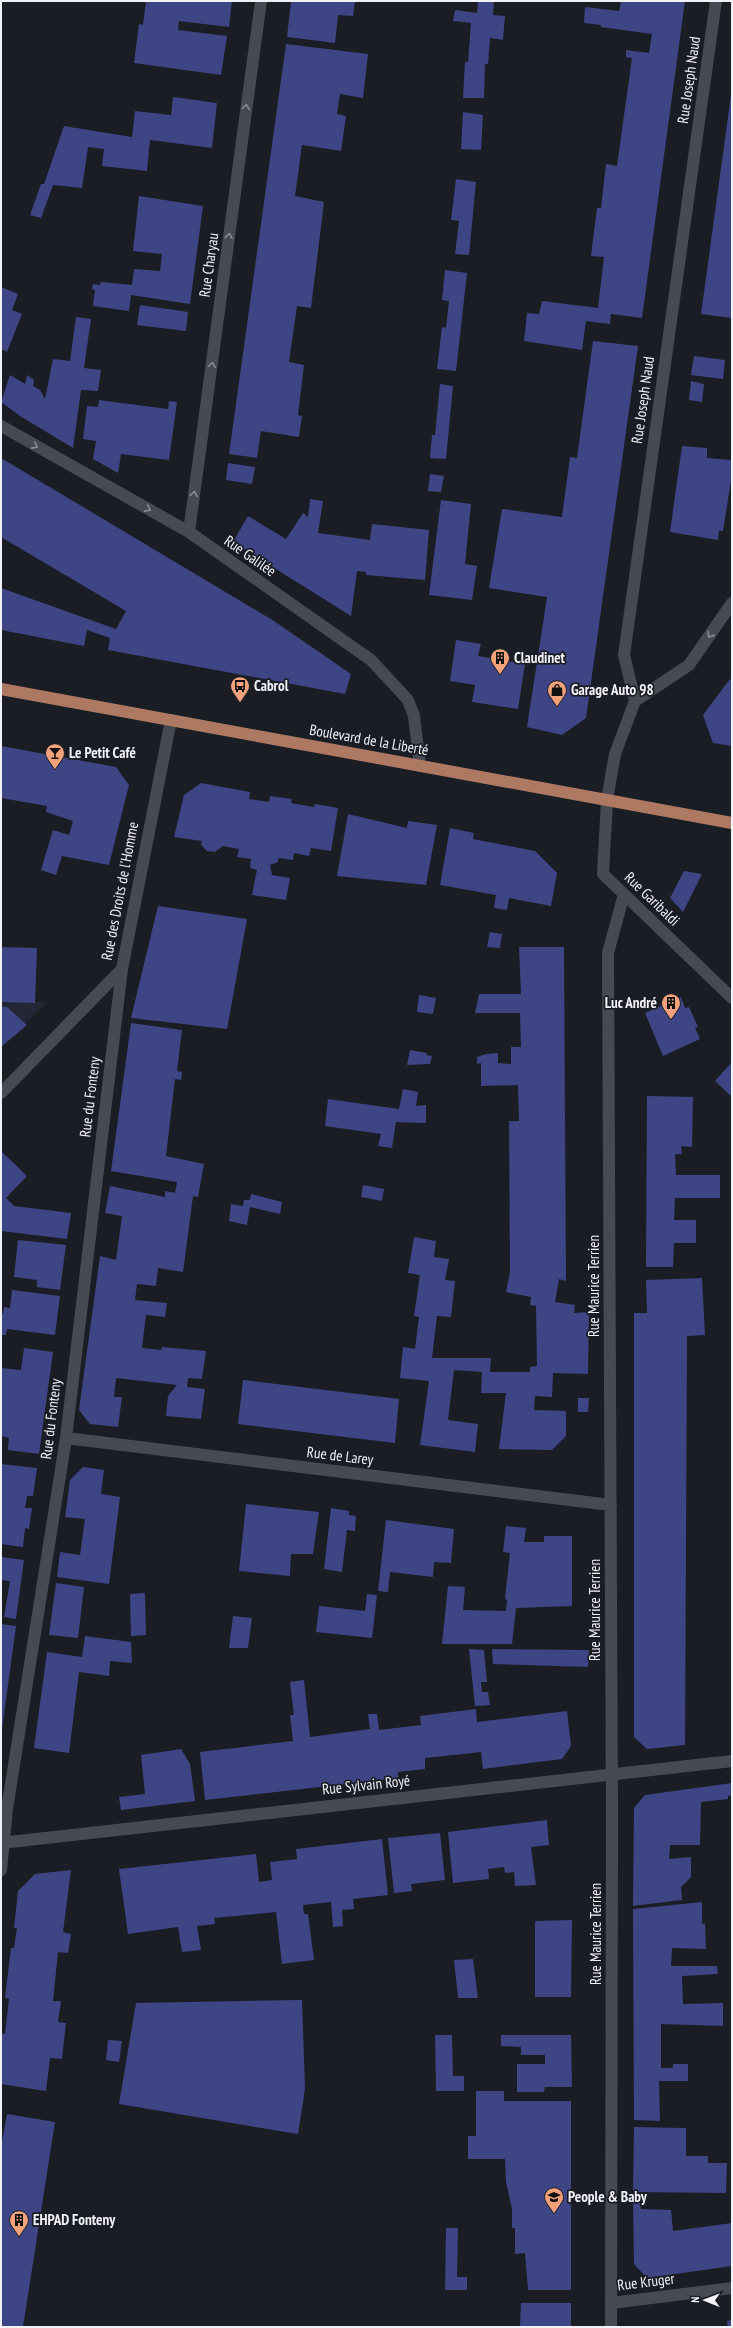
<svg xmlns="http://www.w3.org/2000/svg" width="733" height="2328" viewBox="0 0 733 2328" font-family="'PT Sans Narrow',sans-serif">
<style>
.built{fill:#232634}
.building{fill:#3d4584}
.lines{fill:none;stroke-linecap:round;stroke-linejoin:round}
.minor{stroke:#484a53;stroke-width:12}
.primary{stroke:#ad7963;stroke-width:12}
.oneway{stroke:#8b8d95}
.labels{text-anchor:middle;stroke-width:3.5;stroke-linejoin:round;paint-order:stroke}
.street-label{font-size:15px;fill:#f0f2f7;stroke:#1b1d25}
.poi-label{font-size:15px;font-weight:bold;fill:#f0f2f7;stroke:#1b1d25;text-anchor:start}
</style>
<rect width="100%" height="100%" fill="#1b1d25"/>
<path class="built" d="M1 1000 47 1002 1 1047Z"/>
<path class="building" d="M146 1H232L229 27 179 21 178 30 227 36 221 75 134 63 139 24 143 25Z
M291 1H355L353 16 338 15 335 43 287 37Z
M478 1H494L493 15 505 16 503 40 490 38 488 64H485L484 98H463L465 62H468L471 23 453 21 455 10 477 13Z
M621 1H685L642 318 611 314 610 324 586 321 582 350 524 341 527 313 539 314 542 301 598 308 604 257 591 256 597 208H601L606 164 617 166 632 58 626 57V50L649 53 652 34 601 27V25L584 23 585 7 619 11Z
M286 44 368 54 363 98 340 94 337 114 346 116 341 151 302 145 295 196 324 202 311 308 297 306 289 362 304 365 298 415 302 416 299 437 261 431 257 458 229 454Z
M731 95H732V318L701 314Z
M173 97 217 103 212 148 150 140 147 171 102 166 104 149 88 147 82 188 53 185 41 218 30 215 41 184H44L64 126 132 137 135 111 171 115Z
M463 112 483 115 481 150 461 149Z
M456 179 476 182 469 255 455 254 459 221 451 220Z
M139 196 203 206 190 304 131 295 129 311 93 306 95 290 92 289 93 284 100 285 101 282 132 285 134 269 160 271 162 254 133 251Z
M445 270 467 273 456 371 437 369 442 327 446 328 449 301 442 300Z
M1 287 18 294 12 310 22 314 7 352 1 349Z
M140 305 188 312 186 331 137 325Z
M76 317 91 319 84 368 101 370 98 391 81 390 73 448 20 416 1 402 10 375 25 384 27 375 34 380 33 386 40 390 45 399 53 359 70 361Z
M593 341 638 346 586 718 562 735 527 727 547 597 489 588 502 509 562 517 570 457 577 458Z
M694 356 725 360 723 379 691 375Z
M691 381 704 384 702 402 689 400Z
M440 384 453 386 446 459 430 458 432 435H435Z
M99 400 168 409 169 401 177 402 169 460 121 454 118 473 93 459 96 441 83 439 87 406 98 407Z
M682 446 707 448V458L730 460 732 458V474L723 531H719L718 540 670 532Z
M1 458 274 621 351 674 345 694 108 650 110 638 87 630 84 646 1 630V588L116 629 126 611 1 537Z
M228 463 255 467 252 484 226 480Z
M430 474 444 476 441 492 428 491Z
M310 499 323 501 318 533 370 540 372 524 429 530 425 580 366 575V572L357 571 351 616 233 542 248 516 286 539 303 513 308 517Z
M441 500 471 504 465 564 477 566 472 600 429 595Z
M456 640 481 644 478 656 525 664 518 709 472 702 475 685 450 681Z
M730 679 732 681V746L713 743 703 715Z
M1 746 116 767 129 785 109 865 62 856 56 875 41 870 53 830 69 835 73 821 46 812 47 806 1 798Z
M201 783 250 792 249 799 269 802 270 796 292 799 291 803 314 807 315 804 338 808 331 851 311 848 309 856 294 853 293 860 278 858V862L270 865 272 875 290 878 286 900 252 895 257 870 250 868 251 859 237 857 239 849 223 846 215 852 207 851 201 845 202 841 174 837 184 795Z
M348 814 407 828 408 821 437 825 426 885 337 876Z
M450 828 474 833 473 839 535 851 557 873 551 906 509 898 507 910 494 908 496 895 440 885Z
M684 871 702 874 683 912 670 898Z
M158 906 247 919 227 1029 131 1018Z
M490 932 502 934 500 948 487 947Z
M1 947 37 948 35 1003 1 1002Z
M519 947H564L566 1281 559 1279 555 1302 575 1305 574 1313 589 1312 588 1374 553 1373 552 1397 535 1396 534 1410 566 1411V1436L552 1450 499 1449 506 1393H481L482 1372 454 1370 448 1420 478 1424 475 1452 420 1445 429 1381 400 1378 403 1347 415 1349 419 1317 414 1316 420 1275 408 1273 414 1237 436 1241 434 1257 449 1259 445 1280 455 1281 451 1317 437 1316 432 1358H491L490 1372H530V1367L537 1366 536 1306 530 1305 531 1297 506 1292 510 1272 509 1121H519L518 1085 481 1086V1063L477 1064V1057L486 1054 498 1053V1063L511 1064V1047H521L520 1013H475L479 994H521Z
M419 995 436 998 433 1014 417 1012Z
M681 997 685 1008 689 1007 698 1027 695 1028 700 1039 663 1056 645 1013Z
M1 1007H7L27 1025 1 1047Z
M131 1023 182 1030 177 1071 182 1072 181 1080 175 1079 166 1156 204 1164 198 1197 193 1196 183 1272 158 1268 156 1286 137 1284 135 1300 167 1303 165 1317 146 1315 142 1348 161 1350 162 1347 206 1351 202 1379 188 1378 187 1387 205 1389 201 1419 166 1416 168 1396 177 1385 116 1378 114 1397H122L118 1427 90 1424 79 1410 100 1256 116 1260 122 1216 105 1213 110 1186 165 1197V1191L175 1193 177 1182 111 1171Z
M410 1050 427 1053 426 1055 432 1056 430 1064 407 1065Z
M732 1062V1097L715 1081Z
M403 1089 418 1092 416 1106 426 1105V1123L396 1122 392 1148 378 1146 381 1134 325 1126 328 1099 399 1109Z
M647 1096 693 1097 692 1147 681 1146 682 1154H675L676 1175H720V1198H675L674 1220H696V1243H674L673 1267H646Z
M1 1151 27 1176 6 1198 14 1206 71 1213 67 1239 1 1231Z
M363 1185 384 1189 382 1201 361 1197Z
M251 1194 282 1202 280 1214 250 1207 247 1225 229 1221 231 1204 243 1206 244 1200H250Z
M18 1240 66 1245 60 1290 37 1287V1280L14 1277Z
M702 1278 705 1335 687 1336 685 1745 647 1749 634 1737V1313H647L646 1280Z
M12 1290 60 1296 55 1335 7 1329 6 1335H1V1313L3 1314 4 1307 10 1308Z
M24 1348 53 1352 39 1454 8 1450 9 1438 1 1436V1368L21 1370Z
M243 1380 399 1399 395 1443 238 1424Z
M578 1398H589L588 1412H578Z
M1 1464 37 1468 33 1496H27L25 1508H32L29 1529 25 1528 23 1547 1 1544Z
M83 1467 104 1470 101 1494 120 1497 109 1584 57 1577 60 1552 80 1555 85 1519 65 1517 70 1480Z
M246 1504 319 1512 313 1554H291L290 1576 239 1571Z
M331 1508 349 1511V1515L356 1516 355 1531 347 1530 342 1572 324 1569Z
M386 1520 454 1529 451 1563 434 1562 433 1577 390 1572 388 1592 378 1591Z
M506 1526 526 1528 524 1542H544V1536H572V1606L516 1608 512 1644H442L448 1586 465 1587 463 1610 506 1611 507 1600 505 1598 510 1553 503 1552Z
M1 1557 24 1560 16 1619 4 1617 10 1581 1 1580Z
M56 1583 84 1587 78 1638 49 1635Z
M145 1593 146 1635 131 1636 130 1594Z
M367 1594 377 1595 372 1638 316 1632 319 1606 365 1611Z
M233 1616 252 1618 248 1648H229Z
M1 1624 16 1626 2 1729H1Z
M85 1636 131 1642 132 1663 110 1661 109 1676 79 1672 69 1753 34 1748 47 1652 82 1657Z
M469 1649 484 1650 487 1682H481L482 1692H488L490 1705 475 1706Z
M492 1649 589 1650 588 1667 493 1664Z
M304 1680 310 1737 370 1729 368 1714H377L379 1730 421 1725 420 1716 476 1709 477 1722 567 1711 571 1746 562 1759 483 1769 481 1752 425 1758V1769L398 1772V1778L205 1800 200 1752 293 1741 290 1715H294L290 1682Z
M181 1749 190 1764 195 1801 121 1810 119 1797 145 1794 141 1755Z
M732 1783V1795L728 1796V1799L701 1802 700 1845H670L669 1859 691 1857V1877L681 1887 682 1900 633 1906 634 1808 645 1795Z
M547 1820 549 1845 531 1847 536 1885 515 1886 514 1872 505 1873 504 1867 488 1869 489 1879 453 1883 448 1832Z
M440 1833 445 1880 411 1884 412 1891 394 1893 388 1838Z
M382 1839 388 1895 353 1899 354 1909 342 1910 343 1926 333 1927 331 1902 303 1905 304 1914H308L314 1960 282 1964 276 1912 214 1918 215 1924 197 1926 201 1950 182 1952 178 1927 128 1934 119 1869 256 1854 259 1882 272 1880 270 1862 297 1859 296 1849Z
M71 1870 63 1932 71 1934 68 1953 58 1952 53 2001H61L58 2022 66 2023 62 2059 50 2058 46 2091 1 2084V2033L5 2034 7 2016 9 1999 5 1998 11 1948H14L17 1928H14L18 1891 35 1874Z
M702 1902V1924L705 1923 706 1949 672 1948 671 1966H717L718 1974 682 1976 683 2004 723 2003V2026L661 2024V2068H673V2064H688V2081H659L660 2121 634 2120 633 1909Z
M572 1920 571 1997H535V1921Z
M473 1959 478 1998H458L454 1960Z
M302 2000 305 2089 298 2134 119 2104 136 2003Z
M435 2035H452L453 2076H464V2091H436Z
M501 2035H571L572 2087H545L544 2092H517V2064H545V2055H521V2047L501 2046Z
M108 2040 122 2041 119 2062 106 2060Z
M476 2091H504V2101H571V2290H528L525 2253 515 2254V2228H512V2209L506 2182 505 2159H468V2136H476Z
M7 2114 55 2122 23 2327H1V2147Z
M634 2127 686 2128V2156H708V2163H727L726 2193 633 2192Z
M633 2198 640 2199 641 2209 671 2210 673 2231 732 2223V2266L647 2278 634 2264Z
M446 2228H458L457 2277H467V2290H445Z
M521 2303H571V2327H520Z
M732 2320V2327H728L727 2321Z"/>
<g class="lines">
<path class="minor" d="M716 1 624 655 635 701 615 754 612 771 607 800 603 874 732 998
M1 426 189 532 371 660 408 700 414 716 420 766
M189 532 261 1
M635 701 689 665 732 603
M1 1093 122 969 171 720
M66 1438 611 1505
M1 1843 732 1761
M1 1870 7 1809 66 1438 122 969
M611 2303 732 2288
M611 2327 612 1816 608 953 624 894"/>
<path class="primary" d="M1 689 732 823"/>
</g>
<defs><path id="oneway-chevron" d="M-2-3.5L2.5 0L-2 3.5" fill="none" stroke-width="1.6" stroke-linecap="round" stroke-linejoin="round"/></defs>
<g class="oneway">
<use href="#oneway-chevron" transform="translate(246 107) rotate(-82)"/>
<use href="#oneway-chevron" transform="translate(229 236) rotate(-82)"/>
<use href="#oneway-chevron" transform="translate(212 365) rotate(-82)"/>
<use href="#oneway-chevron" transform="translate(35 446) rotate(29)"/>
<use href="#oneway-chevron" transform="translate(194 494) rotate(-82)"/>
<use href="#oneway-chevron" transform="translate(148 509) rotate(29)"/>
<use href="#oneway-chevron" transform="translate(710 635) rotate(125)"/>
</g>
<defs>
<g id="building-pin" transform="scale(1)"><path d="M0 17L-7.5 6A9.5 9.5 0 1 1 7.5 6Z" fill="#f1a27b" stroke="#1b1d25"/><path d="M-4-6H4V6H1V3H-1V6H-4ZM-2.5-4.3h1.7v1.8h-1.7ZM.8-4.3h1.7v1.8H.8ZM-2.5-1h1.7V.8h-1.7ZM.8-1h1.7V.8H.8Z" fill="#111"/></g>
<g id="bus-pin" transform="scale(1)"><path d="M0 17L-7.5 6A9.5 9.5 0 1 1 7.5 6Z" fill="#f1a27b" stroke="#1b1d25"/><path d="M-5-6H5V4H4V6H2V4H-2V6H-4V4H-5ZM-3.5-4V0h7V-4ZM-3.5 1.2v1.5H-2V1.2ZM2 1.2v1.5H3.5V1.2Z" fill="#111"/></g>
<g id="shop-pin" transform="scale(1)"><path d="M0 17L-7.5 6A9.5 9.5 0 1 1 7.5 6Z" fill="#f1a27b" stroke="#1b1d25"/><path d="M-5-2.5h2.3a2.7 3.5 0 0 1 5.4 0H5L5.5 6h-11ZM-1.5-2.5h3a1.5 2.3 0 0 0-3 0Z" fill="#111"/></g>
<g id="bar-pin" transform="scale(1)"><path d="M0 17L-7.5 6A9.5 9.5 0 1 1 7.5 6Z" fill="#f1a27b" stroke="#1b1d25"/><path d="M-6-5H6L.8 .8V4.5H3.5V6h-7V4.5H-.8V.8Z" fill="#111"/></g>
<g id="school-pin" transform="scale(1)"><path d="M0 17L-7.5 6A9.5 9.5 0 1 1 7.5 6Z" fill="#f1a27b" stroke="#1b1d25"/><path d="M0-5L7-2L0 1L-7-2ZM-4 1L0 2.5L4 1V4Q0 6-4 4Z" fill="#111"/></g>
</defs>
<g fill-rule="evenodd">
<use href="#building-pin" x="500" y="658"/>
<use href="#bus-pin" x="240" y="686"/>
<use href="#shop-pin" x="557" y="690"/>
<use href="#bar-pin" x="55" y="753"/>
<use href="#building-pin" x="671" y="1003"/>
<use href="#school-pin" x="554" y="2197"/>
<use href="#building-pin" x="19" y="2220"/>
</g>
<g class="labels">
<g class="street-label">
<text transform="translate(689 80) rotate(-82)" y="5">Rue Joseph Naud</text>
<text transform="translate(209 265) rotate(-82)" y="5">Rue Charyau</text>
<text transform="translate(643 400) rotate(-82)" y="5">Rue Joseph Naud</text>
<text transform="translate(250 556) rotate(35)" y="5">Rue Galilée</text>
<text transform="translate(369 740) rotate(10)" y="5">Boulevard de la Liberté</text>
<text transform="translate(120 891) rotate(-79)" y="5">Rue des Droits de l'Homme</text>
<text transform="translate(652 899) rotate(44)" y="5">Rue Garibaldi</text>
<text transform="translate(90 1097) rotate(-83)" y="5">Rue du Fonteny</text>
<text transform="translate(594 1286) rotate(-90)" y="5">Rue Maurice Terrien</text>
<text transform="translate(51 1419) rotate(-83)" y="5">Rue du Fonteny</text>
<text transform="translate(340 1456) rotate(7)" y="5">Rue de Larey</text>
<text transform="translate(595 1610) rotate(-90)" y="5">Rue Maurice Terrien</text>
<text transform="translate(366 1785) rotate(-6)" y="5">Rue Sylvain Royé</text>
<text transform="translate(596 1934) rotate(-90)" y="5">Rue Maurice Terrien</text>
<text transform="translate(646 2282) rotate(-7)" y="5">Rue Kruger</text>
</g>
<g class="poi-label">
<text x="514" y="663">Claudinet</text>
<text x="254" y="691">Cabrol</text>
<text x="571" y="695">Garage Auto 98</text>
<text x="69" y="758">Le Petit Café</text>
<text x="657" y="1008" text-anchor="end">Luc André</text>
<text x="568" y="2202">People &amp; Baby</text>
<text x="33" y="2225">EHPAD Fonteny</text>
</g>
</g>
<rect width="733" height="2328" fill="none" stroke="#f0f2f7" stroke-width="4"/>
<g transform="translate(705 2300) rotate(271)" stroke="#1b1d25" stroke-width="3" paint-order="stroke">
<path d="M0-3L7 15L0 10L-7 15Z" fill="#f0f2f7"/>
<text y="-6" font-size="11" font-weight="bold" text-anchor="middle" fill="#f0f2f7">N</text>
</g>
</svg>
